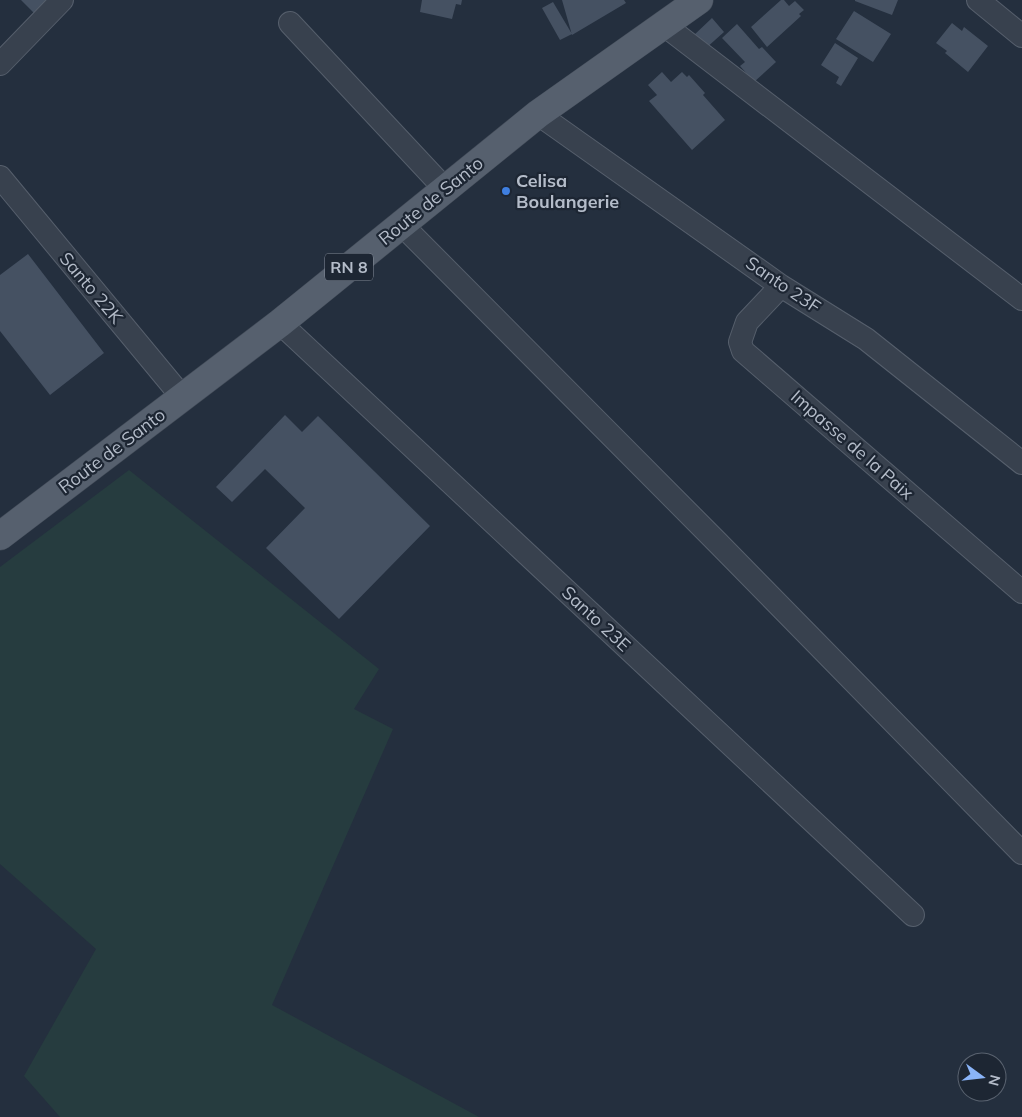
<svg xmlns="http://www.w3.org/2000/svg" width="1022" height="1117" viewBox="0 0 1022 1117" font-family="Mulish,sans-serif">
<style>
.green{fill:#263c3f}
.building{fill:#455162}
.lines{fill:none;stroke-linecap:round;stroke-linejoin:round}
.minor-casing{stroke:#565f6c;stroke-width:24}
.major-casing{stroke:#414a57;stroke-width:29}
.minor{stroke:#38414e;stroke-width:22}
.major{stroke:#56606e;stroke-width:28}
.shop-dot{fill:#3f7fe0;stroke:#1d2633;stroke-width:2}
.labels{text-anchor:middle;stroke-width:4.5;stroke-linejoin:round;paint-order:stroke}
.shield{fill:#1d2633;stroke:#878f9c;stroke-width:1}
.shield-label{font-size:16px;font-weight:bold;fill:#b4bcc9}
.poi-label{font-size:18px;font-weight:bold;fill:#b4bcc9;stroke:#1d2633;text-anchor:start}
.street-label{font-size:18px;fill:#b4bcc9;stroke:#1d2633}
</style>
<rect width="100%" height="100%" fill="#242f3e"/>
<path class="green" d="M129 470 379 669 354 709 393 729 272 1005 479 1117H60L24 1076 96 949 0 864V567Z"/>
<path class="building" d="M21 0H51L36 15Z
M422 0H462L461 5 456 4 452 19 420 12Z
M562 0H624L626 3 572 35Z
M781 0H784L789 6 795 1 804 10 799 14 801 16 767 47 751 27Z
M855 0H898L892 15 855 1Z
M553 2 572 34 560 40 542 8Z
M854 11 891 34 873 62 836 39Z
M712 18 724 32 705 49 693 36Z
M952 23 962 31 964 27 988 46 968 72 945 53 947 51 936 43Z
M737 24 759 49 762 47 776 62 754 82 740 66 745 62 722 38Z
M835 43 858 58 841 86 836 83 839 77 821 65Z
M662 72 671 82 682 72 687 77 689 75 705 93 703 95 725 120 692 150 649 101 657 95 648 85Z
M28 254 104 353 50 395 0 331V275Z
M285 415 302 432 318 416 430 526 339 619 266 548 305 508 265 469 232 502 216 487Z"/>
<g class="lines">
<g class="minor-casing">
<path id="minor" d="M978 0 1022 36
M290 23 446 190
M664 25 1022 299
M0 64 62 0
M538 114 781 286 866 339 1022 463
M0 177 183 398
M402 225 718 543 1022 853
M781 286 747 322 740 342 743 351 1022 592
M280 323 913 915"/>
</g>
<g class="major-casing">
<path id="major" d="M0 536 280 323 538 114 699 0"/>
</g>
<use href="#minor" class="minor"/>
<use href="#major" class="major"/>
</g>
<circle class="shop-dot" cx="506" cy="191" r="5"/>
<g class="labels">
<rect class="shield" x="325" y="253.5" width="48" height="27" rx="4"/>
<g class="shield-label">
<text x="349" y="273">RN 8</text>
</g>
<g class="poi-label">
<text x="516" y="187">Celisa<tspan x="516" dy="21">Boulangerie</tspan></text>
</g>
<g class="street-label">
<text transform="translate(431 201) rotate(-39)" y="6">Route de Santo</text>
<text transform="translate(783 285) rotate(34)" y="6">Santo 23F</text>
<text transform="translate(91 288) rotate(50)" y="6">Santo 22K</text>
<text transform="translate(852 445) rotate(41)" y="6">Impasse de la Paix</text>
<text transform="translate(112 451) rotate(-37)" y="6">Route de Santo</text>
<text transform="translate(596 619) rotate(43)" y="6">Santo 23E</text>
</g>
</g>
<g transform="translate(982 1077) rotate(105)"><circle r="24" fill="#1d2633" stroke="#59626f"/>
<path d="M0-4L9 19L0 12L-9 19Z" fill="#8ab4f8"/>
<text y="-8" font-size="14" font-weight="bold" text-anchor="middle" fill="#b4bcc9">N</text>
</g>
</svg>
